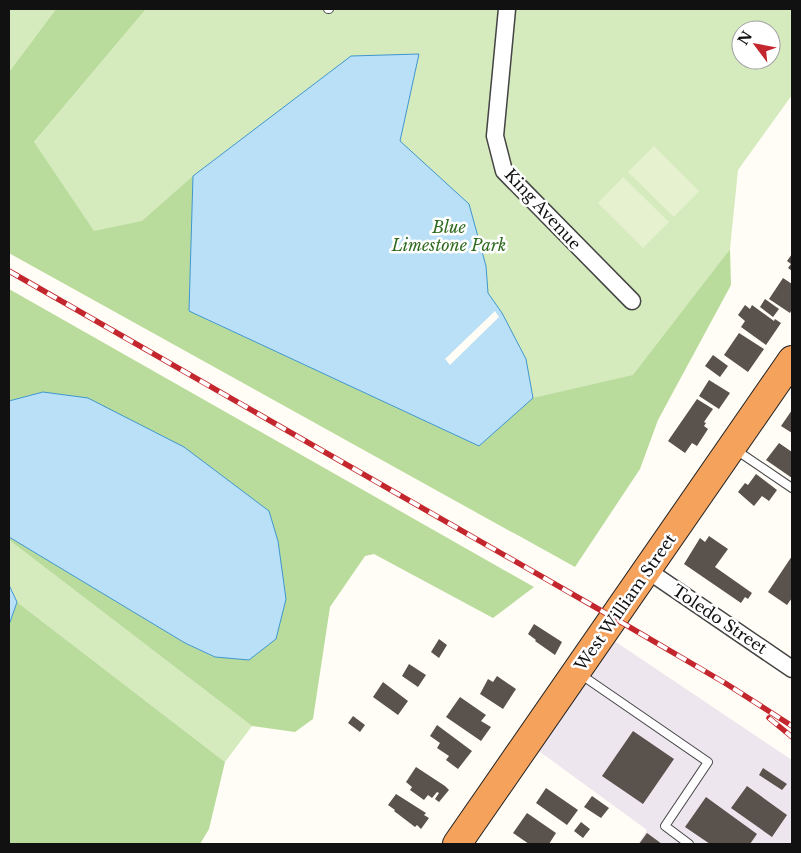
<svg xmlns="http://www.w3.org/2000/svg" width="801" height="853" viewBox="0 0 801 853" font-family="'Libre Baskerville',serif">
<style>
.industrial{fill:#eee6ef}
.green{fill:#d5ebbd;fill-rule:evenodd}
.forest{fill:#b9dc9c}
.pitch{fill:#e6f2cf}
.water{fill:#b9e0f7;stroke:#3f96cf}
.pier{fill:#fffdf5}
.building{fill:#5a524d}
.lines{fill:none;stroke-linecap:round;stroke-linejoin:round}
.lane-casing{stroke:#444;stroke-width:10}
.street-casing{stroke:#444;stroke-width:19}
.highway-casing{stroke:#222;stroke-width:30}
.lane{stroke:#fff;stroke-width:8}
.street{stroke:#fff;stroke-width:16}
.highway{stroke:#f5a25d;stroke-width:28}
.rail-casing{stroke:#c4262e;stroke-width:5.5}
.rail{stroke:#fff;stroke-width:4;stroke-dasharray:11;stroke-linecap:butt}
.labels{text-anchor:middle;stroke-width:5;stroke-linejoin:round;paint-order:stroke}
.street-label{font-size:16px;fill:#111;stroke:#fff}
.park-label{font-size:16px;font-style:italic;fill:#2f6b1f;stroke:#fff}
</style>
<rect width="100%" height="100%" fill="#fffdf5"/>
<path class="industrial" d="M610 638 792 760V844H638L647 830 536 749Z"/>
<path class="green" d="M9 9H56L9 72Z
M146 9H792V95L738 170 730 249 513 533 9 253V172ZM741 30H771V60H741Z
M9 540 252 726 225 762 17 602 9 585Z"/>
<path class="forest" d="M56 9H146L34 142 94 231 142 221 193 176 189 311 479 446 533 398 633 375 730 249 731 285 658 420 640 469 575 567 9 253V72Z
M9 289 534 587 493 618 374 554 365 556 330 607 313 719 295 732 252 726 9 540V537L185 643 214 657 43 392 9 401Z
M17 602 225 762 209 829 200 844H9V625Z"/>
<path class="pitch" d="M654 146 699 191 674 217 628 172Z
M623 177 669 222 643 248 598 203Z"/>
<path class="water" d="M419 54 400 141 469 204 486 266 488 293 502 313 526 359 533 398 479 446 189 311 193 176 351 56Z
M43 392 88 398 184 447 269 511 278 541 286 599 276 639 249 660 215 657 185 643 9 537V401Z
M9 585 17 602 9 625Z"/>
<path class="pier" d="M495 311 499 317 450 365 445 359Z"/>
<path class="building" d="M792 254V271L788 268 791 264 787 261Z
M783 278 792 284V309L790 313 769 299Z
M765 299 779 309 773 317 760 307Z
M745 305 750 309 752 305 774 321 775 319 781 323 766 345 741 327 745 321 738 315Z
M739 333 764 349 748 372 724 355Z
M713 355 728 366 720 377 705 366Z
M709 380 730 393 719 409 699 396Z
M697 399 713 409 704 422 706 423 704 426 708 429 697 446 692 443 685 453 668 441Z
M792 410V433L781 426Z
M779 443 792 452V478L766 460Z
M756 474 777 490 769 501 762 496 754 506 738 492 745 483 748 485Z
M709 536 728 549 715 567 752 593 748 599 745 597 741 603 684 564 700 538 705 542Z
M792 556V598L787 605 768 592Z
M534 624 562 642 555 655 535 641 536 640 528 634Z
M439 639 447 645 439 658 431 652Z
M409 664 426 675 418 687 402 676Z
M497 676 516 689 503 709 480 694 488 679 493 682Z
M383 682 408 701 398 715 373 697Z
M460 697 486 715 481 721 491 727 481 741 446 717Z
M353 716 365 725 360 732 348 723Z
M437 725 472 751 458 769 446 760 449 756 437 748 440 743 430 736Z
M633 731 674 759 643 804 602 776Z
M416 767 445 786 449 790 439 802 435 799 439 793 437 792 432 798 428 795 424 800 410 790 412 787 406 782Z
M763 768 787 784 782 790 759 775Z
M747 786 787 815 772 837 731 808Z
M546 788 578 810 567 825 536 803Z
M396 794 426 813 424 815 429 818 421 829 417 825 415 827 394 811 395 810 388 805Z
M592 796 609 808 601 818 584 807Z
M706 797 757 834 750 844H710L685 827Z
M527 813 556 833 549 844H529L513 833Z
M581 822 590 829 583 838 574 831Z
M647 833 662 844H639Z"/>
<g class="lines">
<g class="lane-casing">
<path id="lane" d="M328 9H329
M736 450 792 488
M580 674 708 762 665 826 689 844"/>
</g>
<g class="street-casing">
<path id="street" d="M507 9 495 136 504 171 632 301
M647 570 792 669"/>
</g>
<g class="highway-casing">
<path id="highway" d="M457 844 792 360"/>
</g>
<use href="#lane" class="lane"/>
<use href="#street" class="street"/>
<use href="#highway" class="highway"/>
<g class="rail-casing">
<path id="rail" d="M9 271 614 618 725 683 792 726
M769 718 792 737"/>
</g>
<use href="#rail" class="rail"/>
</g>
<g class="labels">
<g class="street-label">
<text transform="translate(543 209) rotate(47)" y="6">King Avenue</text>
<text transform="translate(625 602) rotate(-55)" y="6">West William Street</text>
<text transform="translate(720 619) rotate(34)" y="6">Toledo Street</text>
</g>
<g class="park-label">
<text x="449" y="233">Blue<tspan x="449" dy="18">Limestone Park</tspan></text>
</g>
</g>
<rect width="801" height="853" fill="none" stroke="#111111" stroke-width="20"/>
<g transform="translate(756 45) rotate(302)"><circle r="24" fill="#ffffff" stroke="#a0a0a0"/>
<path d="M0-4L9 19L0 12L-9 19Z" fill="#c4262e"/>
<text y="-8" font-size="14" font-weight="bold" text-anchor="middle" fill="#111111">N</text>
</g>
</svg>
